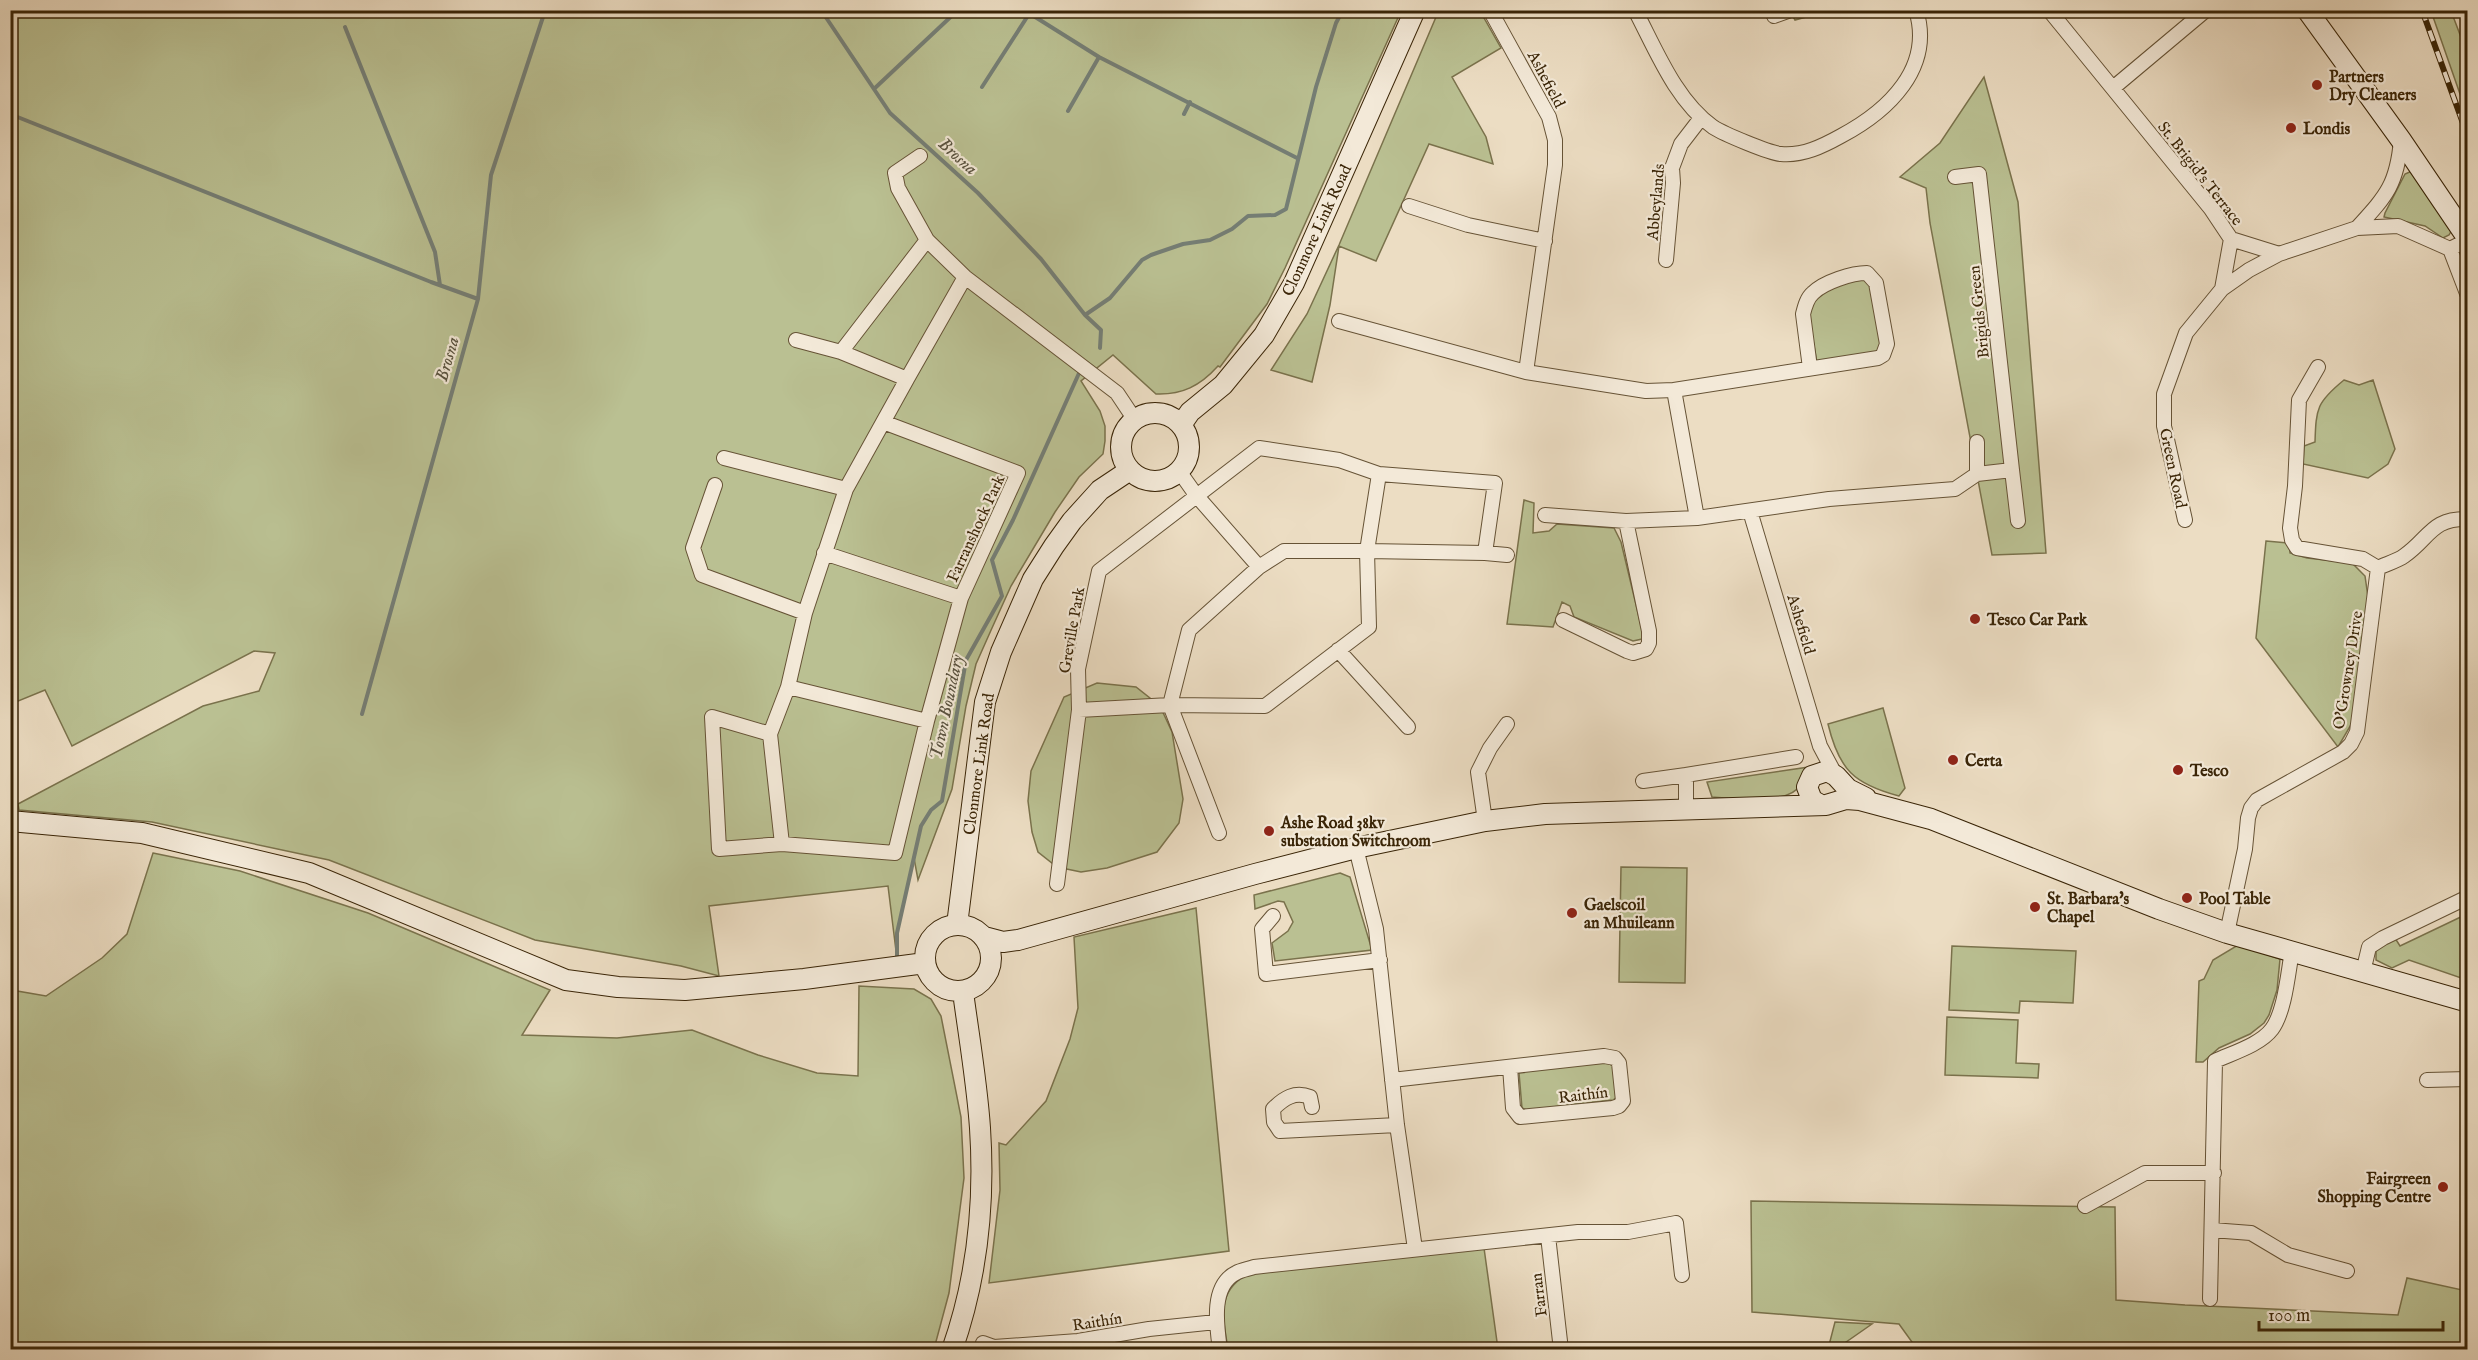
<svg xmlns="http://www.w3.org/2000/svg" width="2478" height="1360" viewBox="0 0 2478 1360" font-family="'IM FELL English',serif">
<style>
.green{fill:#bac092;stroke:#7a724c;stroke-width:1.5}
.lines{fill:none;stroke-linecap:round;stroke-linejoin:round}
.stream{stroke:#757e75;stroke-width:4}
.street-casing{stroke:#665336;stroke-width:16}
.secondary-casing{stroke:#3a2507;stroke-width:22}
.street{stroke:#f3e9d8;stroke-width:14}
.secondary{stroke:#f3e9d8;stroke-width:20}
.rail-casing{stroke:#3a2507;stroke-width:6}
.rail{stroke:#f3e9d8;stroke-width:4;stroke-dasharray:11;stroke-linecap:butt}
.poi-dot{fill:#8f2418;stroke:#f3e9d8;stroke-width:2}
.labels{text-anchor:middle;stroke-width:4.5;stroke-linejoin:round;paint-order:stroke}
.poi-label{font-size:16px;font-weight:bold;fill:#3a2507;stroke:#f3e9d8;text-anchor:start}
.street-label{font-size:16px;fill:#3a2507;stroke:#f3e9d8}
.water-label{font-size:18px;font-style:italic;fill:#58513e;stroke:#f3e9d8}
</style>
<rect width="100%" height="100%" fill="#ecddc3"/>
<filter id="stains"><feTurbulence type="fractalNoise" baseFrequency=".00333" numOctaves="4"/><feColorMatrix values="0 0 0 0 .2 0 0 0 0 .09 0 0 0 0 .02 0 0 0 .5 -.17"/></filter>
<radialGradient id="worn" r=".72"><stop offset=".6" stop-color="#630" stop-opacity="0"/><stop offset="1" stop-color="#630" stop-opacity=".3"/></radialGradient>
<path class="green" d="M1439 10 1480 11 1501 48 1452 77 1486 137 1493 164 1429 144 1376 261 1339 246 1330 305 1312 382 1271 370 1307 314 1339 245Z
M11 11H1401L1285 268 1267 304 1220 367 1218 366C1200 386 1182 395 1156 394L1113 355 1081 381 1100 411 1105 426V441L1103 454 1079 477 1055 512 1011 586 992 628 976 664 966 706 952 789 918 880 914 858 897 933V959L888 886 709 906 719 976 681 966 535 940 329 860 152 822 19 810 18 804 203 706 259 691 275 653 254 651 72 746 45 690 11 704Z
M1790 11H1828L1795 20Z
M2431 11H2451L2467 53V114Z
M1984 77 2018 202 2046 553 1992 555 1930 223 1926 188 1900 177 1940 143Z
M2412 171 2453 228 2449 235 2443 238 2425 226 2384 217 2385 213 2405 174Z
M1863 278 1870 282 1881 343 1880 350 1870 357 1817 363 1808 312 1817 295 1854 279Z
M2344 380 2359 385 2373 380 2395 449 2388 464 2368 478 2303 464 2304 446 2315 442C2316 408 2317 402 2344 380Z
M1524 500 1534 503 1533 533 1549 531 1557 524 1614 528 1621 542 1643 634 1642 639 1633 641 1574 617 1570 606 1562 602 1553 627 1507 624Z
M2266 541 2289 543 2290 553 2307 558 2352 563 2365 576 2368 597 2352 723 2338 747 2256 638Z
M1097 683 1136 687 1160 706 1172 732 1183 799 1179 823 1157 852 1107 868 1081 872 1057 867 1038 852 1032 832 1028 801 1031 771 1064 697Z
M1883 708 1905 788 1899 796C1854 784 1839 770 1828 724Z
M1809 767C1807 772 1805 779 1802 784 1786 807 1737 798 1712 797L1707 782Z
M153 853 240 871 368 913 550 990 522 1035 617 1038 692 1030 758 1055 817 1073 858 1076 859 986 914 989 931 999 941 1016 961 1117 964 1178 949 1293 934 1349H11V990L46 996 102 958 127 934Z
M1621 867 1687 868 1685 983 1619 982Z
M1340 873 1350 877 1372 950 1275 961 1272 943 1288 931 1293 922 1284 902 1278 901 1255 909 1254 895Z
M1196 908 1229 1251 989 1283 1000 1190 999 1143 1006 1145 1046 1101 1070 1039 1078 1008 1074 937Z
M2467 914V980L2409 960 2392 968 2376 960V949L2395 938 2400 946Z
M2238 945 2280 959 2277 990 2269 1015 2264 1023 2250 1034 2219 1048 2203 1062H2196L2199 981 2204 979 2213 960Z
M1952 946 2076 951 2073 1003 2020 1001 2019 1013 1949 1010Z
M1947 1017 2018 1020 2016 1063 2039 1064 2038 1078 1945 1075Z
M1607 1062 1614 1067 1617 1097 1613 1100 1527 1110 1522 1108 1519 1073 1523 1070Z
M1751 1201 2115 1207 2116 1300 2185 1305 2398 1315 2407 1278 2467 1291V1349H1917L1899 1324 1752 1312Z
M1484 1248 1498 1349H1228C1223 1317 1215 1289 1252 1272Z
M1835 1322 1872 1324 1836 1349H1828Z"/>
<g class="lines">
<path class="stream" d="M821 10 890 113 978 193 1041 259 1085 315 1101 330 1100 348
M1024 10 1099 57 1297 158
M345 27 435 252 440 285
M982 87 1029 14
M875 88 958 10
M1068 111 1099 57
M10 114 431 282 478 299
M1184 114 1190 102
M10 134 16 116
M1085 315 1110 298 1142 260 1151 255 1183 244 1210 240 1232 229 1248 216 1275 215 1286 209 1316 87 1336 23 1343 10
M362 714 478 299 491 175 543 17 548 10
M897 959V933L921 826 931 810 942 801 966 660 1002 596 992 560 1013 520 1080 371"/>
<g class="street-casing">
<path id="street" d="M1490 10 1549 117 1555 140V165L1526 372
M1635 10C1656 50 1676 101 1713 127 1724 134 1769 153 1781 154 1803 156 1823 146 1841 136 1888 111 1934 68 1916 10
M1772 10 1774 16 1788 11
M2049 10 2211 209 2231 239 2279 254
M2113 88 2206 10
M920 156 895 173 898 188 927 240 965 277 1117 393 1135 420
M1955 177 1979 174 2012 470
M1409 206 1468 225 1545 241
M2357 228C2386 196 2397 185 2401 140
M2458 245 2450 249 2468 296
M1666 260 1673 183 1672 168 1681 144 1701 118
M2222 289 2231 239
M1339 321 1526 372 1646 391 1674 390 1697 518
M796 340 841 352 927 240
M841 352 907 379 965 277
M2318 367 2299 400 2295 486 2290 528 2292 540 2297 548 2363 559 2378 568
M1674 390 1878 358 1883 355 1887 344 1876 283 1867 273C1852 273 1824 282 1813 293 1807 298 1805 306 1803 314L1810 368
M883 422 1018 473 961 598
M1259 448 1339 460 1379 474 1367 551H1284L1259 567 1189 630 1170 705 1079 710 1078 669 1099 571Z
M724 458 846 489 907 379
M1179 471 1196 495 1259 567
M1977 474 2012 470 2018 521
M715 485 693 548 702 575 805 613 846 489
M1750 511 1820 746 1836 776
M1545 515 1626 521 1697 518 1829 499 1955 489 1977 474V442
M2185 520 2164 426V394L2186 333 2222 289 2249 270 2279 254 2357 228 2398 226 2450 249
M1485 553 1507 555
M2378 568C2386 564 2397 561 2404 556 2430 538 2431 518 2468 519
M805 613 788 687 927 721 961 598 824 553
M1563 620 1627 651 1633 653 1646 649 1649 643V631L1626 521
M1338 650 1408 727
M770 734 712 717 719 849 782 844 895 853 927 721
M1643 781 1686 775
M1686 810V775L1796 757
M1485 821 1478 772 1490 748 1507 724
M1219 833 1170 705 1265 706 1369 627 1367 551 1485 553 1495 483 1379 474
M782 844 770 734 788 687
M1356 848 1376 929 1397 1125 1415 1249
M1057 884 1079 710
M1273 916 1262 929 1266 974 1380 960
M2227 933 2245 849 2248 818 2251 808 2257 800 2343 752 2351 744 2357 732 2378 568
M2363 972 2369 947 2383 938 2468 897
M1392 1080 1604 1056 1615 1058 1619 1063 1623 1101 1619 1106 1613 1108 1520 1117 1513 1108 1510 1067
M2427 1080 2468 1079
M1312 1107 1310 1097C1295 1091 1284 1098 1273 1109L1274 1122 1280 1131 1397 1125
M2085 1206 2145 1173H2214
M2212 1230 2251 1233 2288 1255 2347 1271
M1548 1236 1561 1350
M2210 1299 2215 1061C2232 1053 2260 1045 2272 1029 2285 1011 2288 973 2292 951
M983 1343 994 1347 1078 1341 1149 1329 1216 1322
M1220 1350C1217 1327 1210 1286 1236 1273 1241 1270 1249 1269 1254 1267L1578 1232H1628L1676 1223 1682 1275"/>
</g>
<g class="secondary-casing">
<path id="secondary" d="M2307 10 2401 140 2468 239
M1121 447a34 34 0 1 1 68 0a34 34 0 1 1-68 0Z
M1181 425 1190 412 1223 385 1264 335 1294 283 1415 10
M1821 805 1812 800 1807 787 1812 776 1827 771 1836 776 1848 789 1866 798
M10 821 142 833 309 873 566 980 618 987 685 990 804 979 925 963
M925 958a33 33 0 1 1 66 0a33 33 0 1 1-66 0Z
M957 925 985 702 1001 652 1033 579 1054 546 1072 521 1100 490 1130 470
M984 937 1003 942 1018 940 1255 874 1356 848 1485 821 1545 814 1826 805 1846 799 1860 800 1931 819 2159 909 2227 933 2468 1002
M952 1350C977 1279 985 1203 980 1128 977 1083 969 1037 963 992"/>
</g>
<use href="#street" class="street"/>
<use href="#secondary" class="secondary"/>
<g class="rail-casing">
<path id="rail" d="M2422 10 2468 137"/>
</g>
<use href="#rail" class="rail"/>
</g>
<g class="poi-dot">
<circle cx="2317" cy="85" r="6"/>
<circle cx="2291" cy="128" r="6"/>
<circle cx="1975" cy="619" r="6"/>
<circle cx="1953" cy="760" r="6"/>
<circle cx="2178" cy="770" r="6"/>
<circle cx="1269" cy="831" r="6"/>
<circle cx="2187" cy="898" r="6"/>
<circle cx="2035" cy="907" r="6"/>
<circle cx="1572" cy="913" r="6"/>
<circle cx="2443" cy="1187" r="6"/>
</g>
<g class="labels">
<g class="poi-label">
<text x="2329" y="82">Partners<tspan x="2329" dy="18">Dry Cleaners</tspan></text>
<text x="2303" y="134">Londis</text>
<text x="1987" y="625">Tesco Car Park</text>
<text x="1965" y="766">Certa</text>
<text x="2190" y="776">Tesco</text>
<text x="1281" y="828">Ashe Road 38kv<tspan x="1281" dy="18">substation Switchroom</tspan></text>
<text x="2047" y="904">St. Barbara's<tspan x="2047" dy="18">Chapel</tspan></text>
<text x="2199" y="904">Pool Table</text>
<text x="1584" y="910">Gaelscoil<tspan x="1584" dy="18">an Mhuileann</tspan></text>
<text x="2431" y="1184" text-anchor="end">Fairgreen<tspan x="2431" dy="18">Shopping Centre</tspan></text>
</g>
<g class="street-label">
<text transform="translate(1547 79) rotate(62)" y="6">Ashefield</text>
<text transform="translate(2201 173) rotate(52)" y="6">St. Brigid's Terrace</text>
<text transform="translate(1655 202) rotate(-85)" y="6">Abbeylands</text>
<text transform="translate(1316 230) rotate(-65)" y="6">Clonmore Link Road</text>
<text transform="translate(1978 312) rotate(-96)" y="6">Brigids Green</text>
<text transform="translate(2174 468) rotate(78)" y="6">Green Road</text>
<text transform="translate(975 528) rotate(-65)" y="6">Farranshock Park</text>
<text transform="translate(1802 624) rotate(73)" y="6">Ashefield</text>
<text transform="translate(1071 630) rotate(-80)" y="6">Greville Park</text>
<text transform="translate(2347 670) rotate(-81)" y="6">O'Growney Drive</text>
<text transform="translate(978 764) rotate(-82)" y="6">Clonmore Link Road</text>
<text transform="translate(1583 1094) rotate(-7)" y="6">Raithín</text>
<text transform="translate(1538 1295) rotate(-97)" y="6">Farran</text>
<text transform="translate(1097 1321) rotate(-9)" y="6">Raithín</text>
</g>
<g class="water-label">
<text transform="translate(958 156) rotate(42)" y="6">Brosna</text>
<text transform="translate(447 359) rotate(-74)" y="6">Brosna</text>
<text transform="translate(946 707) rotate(-78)" y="6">Town Boundary</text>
</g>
</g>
<rect width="2478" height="1360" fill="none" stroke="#ecddc3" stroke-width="36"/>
<rect x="12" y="12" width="2454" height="1336" fill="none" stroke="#3a2507" stroke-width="3"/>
<rect x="18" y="18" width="2442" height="1324" fill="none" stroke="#3a2507" stroke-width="1.5"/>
<path d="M2259 1321v9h184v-9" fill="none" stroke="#3a2507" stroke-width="3"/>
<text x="2268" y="1321" font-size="18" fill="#3a2507" stroke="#f3e9d8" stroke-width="4.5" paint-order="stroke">100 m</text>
<rect width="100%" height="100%" filter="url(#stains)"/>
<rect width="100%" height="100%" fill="url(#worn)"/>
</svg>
